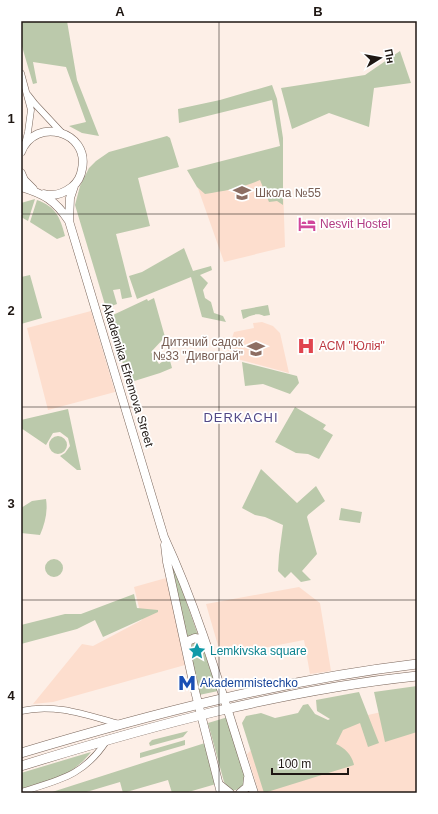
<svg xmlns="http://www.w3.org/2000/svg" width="438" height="814" viewBox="0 0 438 814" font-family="Helvetica,sans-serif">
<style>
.built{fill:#fddece}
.green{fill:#bbc9ab}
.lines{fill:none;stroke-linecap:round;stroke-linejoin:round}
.minor-casing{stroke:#7a665b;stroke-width:7}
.major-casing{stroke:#7a665b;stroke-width:9}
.highway-casing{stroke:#7a665b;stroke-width:10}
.minor{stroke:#fff;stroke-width:6}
.major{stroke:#fff;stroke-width:8}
.highway{stroke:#fff;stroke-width:9}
.grid{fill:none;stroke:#1f1713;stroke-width:1;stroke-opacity:0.55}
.labels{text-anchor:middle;stroke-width:3.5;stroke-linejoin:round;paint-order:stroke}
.education-label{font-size:12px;fill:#785e54;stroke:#fff;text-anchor:start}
.hotel-label{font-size:12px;fill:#b23c85;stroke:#fff;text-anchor:start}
.health-label{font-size:12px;fill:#be3a42;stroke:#fff;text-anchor:start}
.street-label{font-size:12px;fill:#1f1713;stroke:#fff}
.culture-label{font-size:12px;fill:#0d838f;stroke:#fff;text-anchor:start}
.transit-label{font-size:12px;fill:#164399;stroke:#fff;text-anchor:start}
.neighbourhood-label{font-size:13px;letter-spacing:1px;fill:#524987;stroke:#fff}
.neatline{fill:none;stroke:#1f1713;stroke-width:1.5}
.grid-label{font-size:13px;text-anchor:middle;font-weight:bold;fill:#1f1713}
</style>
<rect width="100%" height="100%" fill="#fdefe7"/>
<path class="built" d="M282 155 285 247 224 262 194 177Z
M91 311 115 392 48 410 27 328Z
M262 322 273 326 280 333 289 373 226 356 234 332 254 328 253 323Z
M166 578 174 611 185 665 53 702 33 704 82 644 93 646 142 620 134 587Z
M299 587 320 603 331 671 310 674 304 640 221 656 206 604Z
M417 704V793H259L247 754 261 741 310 728Z"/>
<path class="green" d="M21 21H67L77 80 99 136 82 133 69 126 86 122 66 67 33 62 37 83 33 84 21 43Z
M400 51 411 83 374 88 369 127 329 113 292 129 281 88 365 75Z
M272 85 277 99 283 138V205L277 201 269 202 260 180C243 188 224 191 205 194L197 187 187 170 280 146 272 100 179 123 178 109 220 100Z
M167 136 170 138 179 167 138 178 150 226 116 234 132 297 122 299 120 289 113 290 117 304 106 308 75 205 80 186 89 168 96 161 109 152Z
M35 199 28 221 21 217V203Z
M37 200C56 207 60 217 65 236L57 239 30 222Z
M184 248 193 271 211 266 212 270 200 275 208 283 203 290 205 298 211 302 214 313 223 316 226 322 202 317 191 277 137 299 129 276 142 272Z
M30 275 42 318 21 324V277Z
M154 298 165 337 151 352 159 364 169 357 172 368 160 373 128 383 111 319 114 317 113 315 147 299 148 301Z
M268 305 270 315 264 316C257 312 249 316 243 319L241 310Z
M242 362 297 376 299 383 290 394 263 384 245 386Z
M295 407 326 425 323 429 333 435 319 459 308 454 296 453 275 442Z
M68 409 81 470H77L60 456 65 453 70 446 68 438 60 432 53 433 46 445 21 428V420Z
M49 445a9 9 0 1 1 18 0a9 9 0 1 1-18 0Z
M261 469 297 503 316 486 325 501 308 515 307 517 317 554 302 571 311 580 301 582 291 572 285 578 278 571 279 555 283 525 265 517 255 515 242 508Z
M46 499C48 511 45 524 40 535L21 533V508L32 501Z
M341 508 362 512 360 523 339 520Z
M45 568a9 9 0 1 1 18 0a9 9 0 1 1-18 0Z
M173 567 175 570 198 635 187 639 172 571Z
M134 594 137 608 158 610V612L103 637 95 620 77 629 21 644V625L65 614H81Z
M193 643H197L203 648 218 691 199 695 190 652V646Z
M417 686V732L385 742 374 692Z
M359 692 379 743 368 747 360 723 343 730 336 744C345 748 352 755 354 765L264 793 242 723 246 716 261 713 275 718 298 713 303 705 308 704 315 714 328 720 330 719 317 711 316 700Z
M228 717 246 775 244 785C239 789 236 791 230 790L224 782 208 723Z
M188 731 183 737 150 746 149 743 152 740Z
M185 740V745L140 758V753Z
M205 743 216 784 185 793H172L168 780 123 793 120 782 83 793H49Z
M91 752C72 777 49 780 21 789V773Z"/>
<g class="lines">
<g class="minor-casing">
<path id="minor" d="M21 73 31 110 28 132 25 144
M28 95 35 104 63 134
M21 711C55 703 86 715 119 724
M21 792C59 780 84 776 107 740"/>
</g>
<g class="major-casing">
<path id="major" d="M21 152C35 116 90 131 82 169 81 176 78 182 72 187 64 193 54 197 44 194
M21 173 24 180 33 189
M21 187C44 194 55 200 69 221L164 537C202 619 226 707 254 793
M69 221 70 198 74 186
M165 545 167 562 195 691 221 793
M187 649 188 641 195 638 201 639 204 645
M220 785 230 793
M240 793 247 787 248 778"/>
</g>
<g class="highway-casing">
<path id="highway" d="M21 753C151 714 282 680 417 664
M21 766C150 726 282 690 417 676"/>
</g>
<use href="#minor" class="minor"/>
<use href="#major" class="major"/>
<use href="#highway" class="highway"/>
</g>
<path class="grid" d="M219 21V793M21 214H417M21 407H417M21 600H417"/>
<defs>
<g id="school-bare" transform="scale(1.38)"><path d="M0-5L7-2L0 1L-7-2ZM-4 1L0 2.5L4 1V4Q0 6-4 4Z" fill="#8d6e63" stroke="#fff" stroke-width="2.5" paint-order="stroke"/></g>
<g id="hotel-bare" transform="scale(1.38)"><path d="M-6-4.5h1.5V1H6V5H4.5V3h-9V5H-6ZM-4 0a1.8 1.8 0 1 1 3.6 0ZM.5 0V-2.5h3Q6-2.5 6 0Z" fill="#d1479c" stroke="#fff" stroke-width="2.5" paint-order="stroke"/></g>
<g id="hospital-bare" transform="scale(1.38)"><path d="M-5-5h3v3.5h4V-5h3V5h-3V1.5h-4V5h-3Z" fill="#e0444e" stroke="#fff" stroke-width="2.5" paint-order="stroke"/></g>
<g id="sight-bare" transform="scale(1.38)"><path d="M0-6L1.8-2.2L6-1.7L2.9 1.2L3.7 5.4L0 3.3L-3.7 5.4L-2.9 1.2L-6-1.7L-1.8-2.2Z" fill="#0f9aa8" stroke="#fff" stroke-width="2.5" paint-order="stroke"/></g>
<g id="metro-bare" transform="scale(1.38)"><path d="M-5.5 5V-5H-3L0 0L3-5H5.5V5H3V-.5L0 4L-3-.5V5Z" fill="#1a4fb4" stroke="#fff" stroke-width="2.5" paint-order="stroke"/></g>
</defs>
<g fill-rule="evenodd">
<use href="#school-bare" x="242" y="193"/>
<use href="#hotel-bare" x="307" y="224"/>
<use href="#hospital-bare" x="306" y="346"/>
<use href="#school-bare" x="256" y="349"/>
<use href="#sight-bare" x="197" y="651"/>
<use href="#metro-bare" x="187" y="683"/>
</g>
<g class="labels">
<g class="education-label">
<text x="255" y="197">Школа №55</text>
<text x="243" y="346" text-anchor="end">Дитячий садок<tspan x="243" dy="14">№33 "Дивограй"</tspan></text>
</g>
<g class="hotel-label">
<text x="320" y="228">Nesvit Hostel</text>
</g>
<g class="health-label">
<text x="319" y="350">АСМ "Юлія"</text>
</g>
<g class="street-label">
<text transform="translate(128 375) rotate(73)" y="4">Akademika Efremova Street</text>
</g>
<g class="culture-label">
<text x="210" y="655">Lemkivska square</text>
</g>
<g class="transit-label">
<text x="200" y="687">Akademmistechko</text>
</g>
<g class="neighbourhood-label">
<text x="241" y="422">DERKACHI</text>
</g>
</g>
<rect width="438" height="814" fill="none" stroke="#ffffff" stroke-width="44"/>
<g transform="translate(380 58) rotate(79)" stroke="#ffffff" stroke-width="3" paint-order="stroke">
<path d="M0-3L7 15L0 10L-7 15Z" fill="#1f1713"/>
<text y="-6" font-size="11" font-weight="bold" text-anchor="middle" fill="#1f1713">Пн</text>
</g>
<path d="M272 768v6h76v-6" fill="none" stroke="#1f1713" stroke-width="2"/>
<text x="278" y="768" font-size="12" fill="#1f1713" stroke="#ffffff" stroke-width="3" paint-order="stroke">100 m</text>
<rect x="22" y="22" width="394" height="770" class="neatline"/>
<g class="grid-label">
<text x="120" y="16">A</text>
<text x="318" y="16">B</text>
<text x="11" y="123">1</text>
<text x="11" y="315">2</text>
<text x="11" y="508">3</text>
<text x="11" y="700">4</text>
</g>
</svg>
